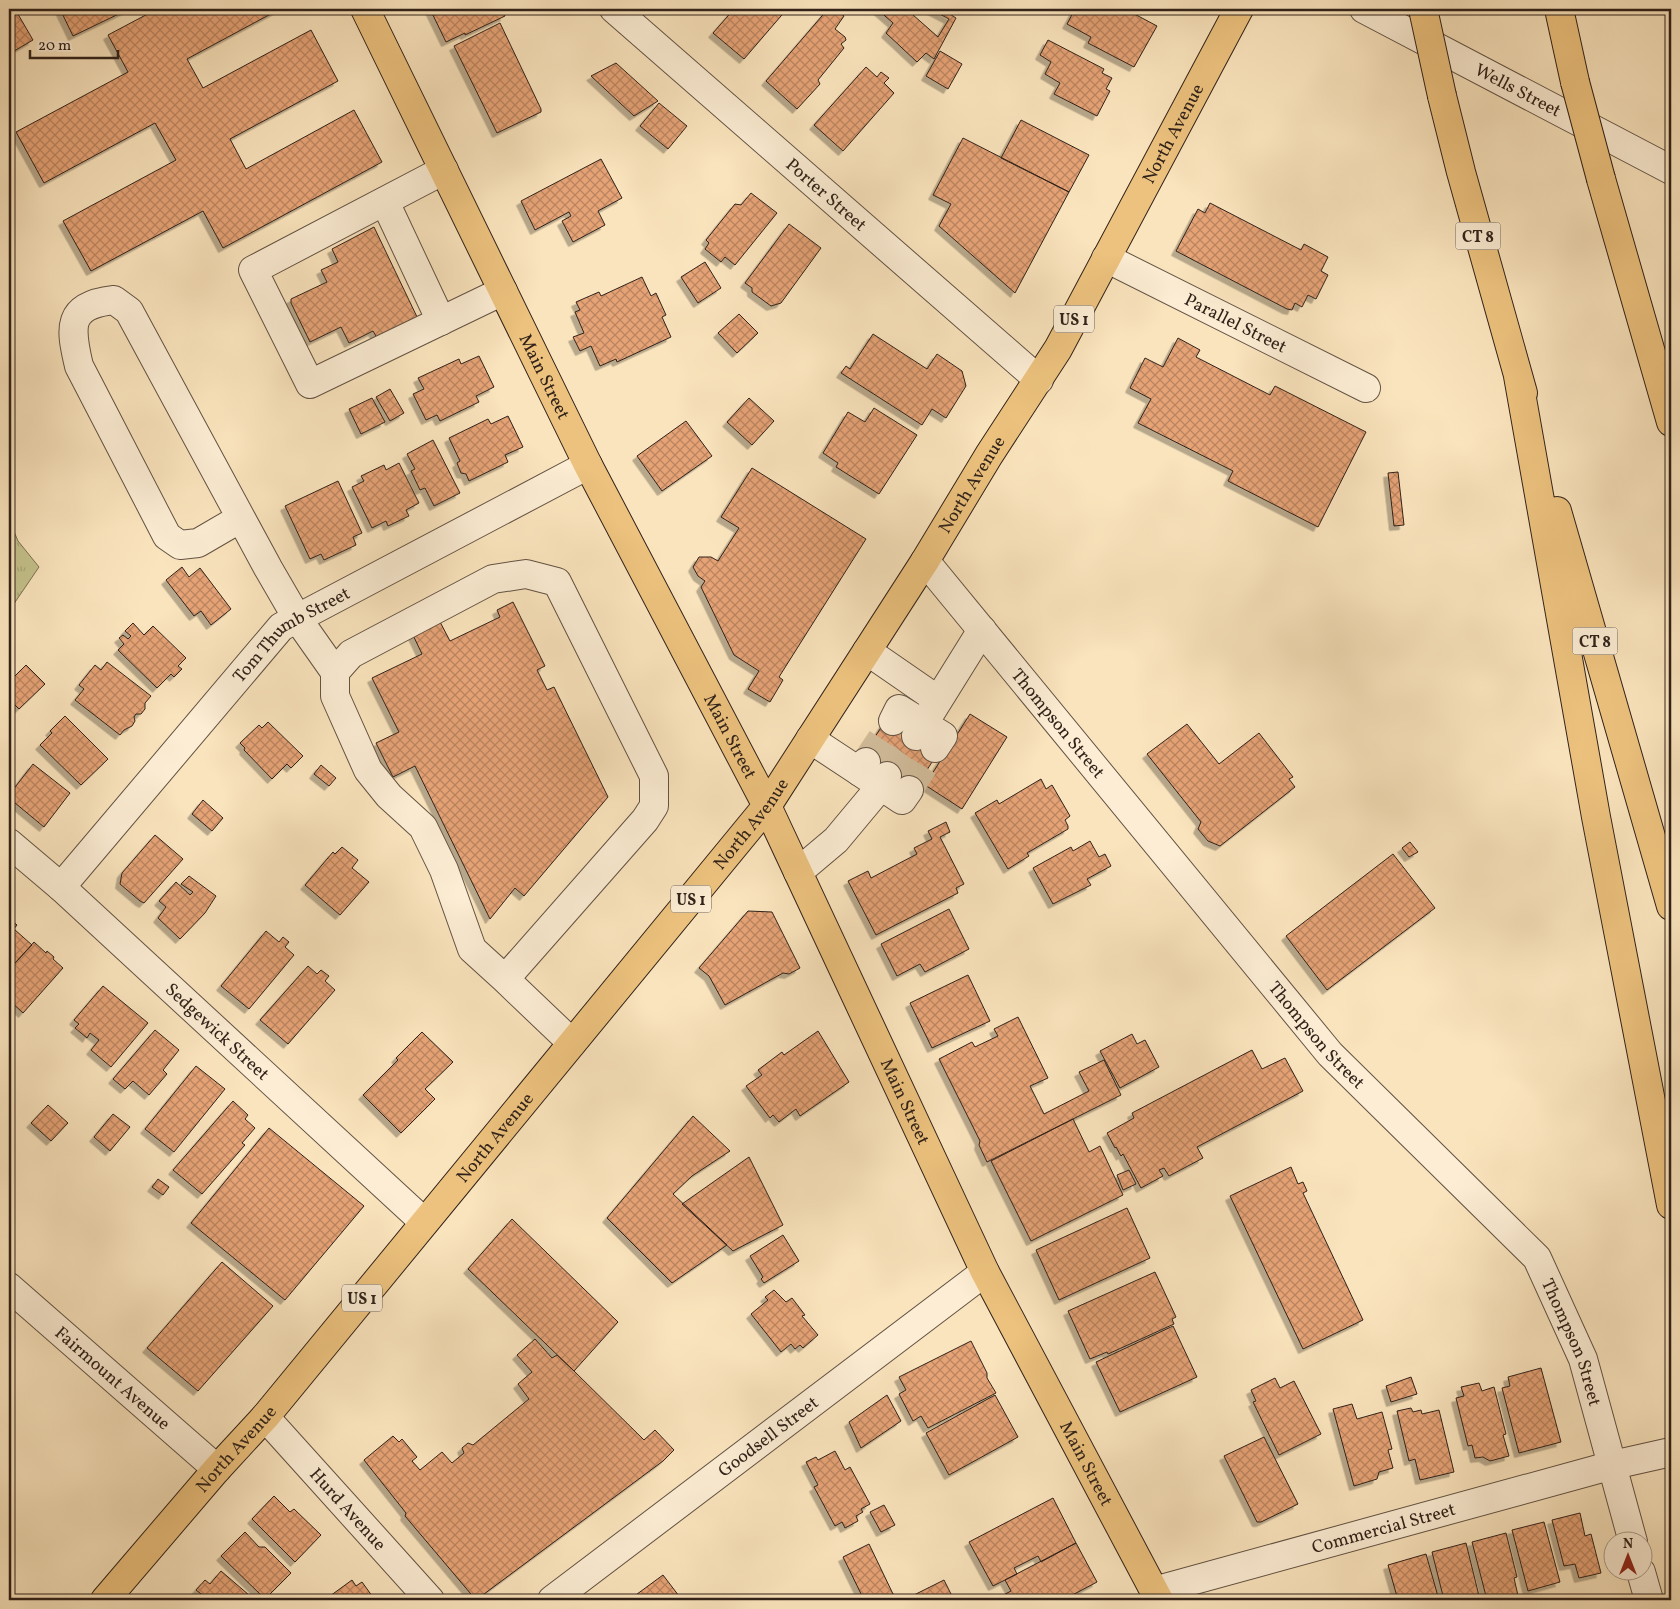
<svg xmlns="http://www.w3.org/2000/svg" width="1680" height="1609" viewBox="0 0 1680 1609" font-family="Vollkorn,serif">
<style>
.grass{fill:url(#grass-tufts);stroke:#7a7253}
.building{fill:url(#building-cross-hatch);stroke:#30221a;filter:url(#shadow)}
.lines{fill:none;stroke-linecap:round;stroke-linejoin:round}
.minor-tunnel{stroke:#d2bd9c;stroke-width:28;stroke-dasharray:28 14;stroke-linecap:butt}
.minor-casing{stroke:#625243;stroke-width:30}
.major-casing{stroke:#30221a;stroke-width:30}
.highway-casing{stroke:#30221a;stroke-width:30}
.minor{stroke:#fcedd4;stroke-width:28}
.major{stroke:#edc27e;stroke-width:28}
.highway{stroke:#edc27e;stroke-width:28}
.highway-bridge-casing{stroke:#30221a;stroke-width:30;stroke-linecap:butt}
.highway-bridge{stroke:#edc27e;stroke-width:28}
.labels{text-anchor:middle;stroke-width:4.5;stroke-linejoin:round;paint-order:stroke}
.shield{fill:#fcedd4;stroke:#6d5f52;stroke-width:1}
.shield-label{font-size:16px;font-weight:bold;fill:#30221a}
.street-label{font-size:18px;fill:#30221a;stroke:#fcedd4}
</style>
<defs>
<pattern id="grass-tufts" width="24" height="20" patternUnits="userSpaceOnUse" patternTransform="scale(1.25)"><rect width="24" height="20" fill="#c5c28c"/><path d="M3 7l-1-3M5 7V3M7 7l1-3M15 17l-1-3M17 17v-4M19 17l1-3" fill="none" stroke="#aaa678"/></pattern>
<pattern id="building-cross-hatch" width="8" height="8" patternUnits="userSpaceOnUse" patternTransform="scale(1.25)"><rect width="8" height="8" fill="#e6a376"/><path d="M0 0l8 8M0 8l8-8" fill="none" stroke="#bb8460"/></pattern>
<filter id="shadow"><feDropShadow dx="-4.5" dy="4.5" stdDeviation="0" flood-color="#0004"/></filter>
</defs>
<rect width="100%" height="100%" fill="#fae4bd"/>
<filter id="stains"><feTurbulence type="fractalNoise" baseFrequency=".004" numOctaves="4"/><feColorMatrix values="0 0 0 0 .2 0 0 0 0 .09 0 0 0 0 .02 0 0 0 .5 -.17"/></filter>
<radialGradient id="worn" r=".72"><stop offset=".6" stop-color="#630" stop-opacity="0"/><stop offset="1" stop-color="#630" stop-opacity=".3"/></radialGradient>
<path class="grass" d="M9 520 18 541 39 567 9 611Z"/>
<path class="building" d="M9 9H15L33 40 9 54Z
M60 9H129L73 36Z
M157 9H280L187 59 203 88 311 30 338 81 230 139 246 169 354 110 382 162 223 248 203 211 91 271 63 221 176 160 155 123 44 183 16 132 128 72 108 35Z
M430 9H509L503 12 505 16 465 35V33L446 42Z
M734 9H787L744 59 713 33Z
M828 9H835L844 16 835 29 845 37 846 40 841 44 844 48 818 80 820 84 797 109 766 81Z
M877 9H917L912 14 938 37 949 19 930 9H942L956 18 934 59 926 53 917 62 886 33 893 23Z
M1075 9H1125L1157 26 1134 67 1088 43 1091 37 1067 24Z
M500 23 541 109V112L497 133 454 46Z
M1048 40 1104 69 1102 73 1112 78 1106 89 1110 91 1097 116 1054 94 1060 83 1045 74 1051 62 1040 55Z
M940 51 962 64 948 89 926 76Z
M616 63 658 101 634 116 591 76Z
M866 67 877 77 881 72 889 78 884 83 894 93 843 151 814 125Z
M659 103 687 126 668 149 640 126Z
M1021 120 1089 155 1069 192 1001 158Z
M963 138 1069 192 1015 293 939 226 951 204 933 195Z
M601 159 622 198 598 211 605 225 573 242 562 221 571 216 569 212 535 230 521 201Z
M751 193 777 213 735 265 725 257 721 262 705 249 709 243 706 240 735 204 741 205Z
M1210 203 1301 250 1304 244 1328 257 1321 271 1328 275 1316 299 1308 295 1302 307 1295 303 1292 310 1287 309 1176 251 1198 209 1205 213Z
M789 224 821 248 781 303 771 306 752 292V288L745 283Z
M374 227 418 319 377 338 373 331 349 343 341 327 310 342 291 303V299L327 282 321 270 338 262 332 249Z
M705 262 721 288 698 303 681 277Z
M642 277 651 296 656 293 666 315 662 317 671 337 617 362 616 359 600 366 591 346 580 351 573 337 584 333 575 312 580 310 576 302 599 292 601 296Z
M739 314 758 333 737 353 718 333Z
M873 334 927 369 937 354 962 371 966 386 946 418 932 409 922 425 841 373 846 366 850 369Z
M1178 338 1200 350 1196 357 1270 395 1275 386 1366 432 1318 527 1228 481 1233 471 1138 423 1151 399 1130 388 1145 358 1163 367Z
M479 356 494 387 476 396 479 402 440 421 437 415 426 420 413 394 424 389 418 378 459 359 461 364Z
M390 389 404 413 390 421 376 397Z
M372 398 385 422 361 434 349 409Z
M749 398 774 421 752 445 727 422Z
M874 408 917 435 879 494 836 467 838 463 823 453 848 412 865 422Z
M508 416 523 447 505 455 508 462 469 481 466 474 461 473 457 463 460 461 449 438 488 419 491 424Z
M686 421 712 456 662 491 637 456Z
M433 440 460 493 434 506 425 488 420 490 411 471 415 469 407 454Z
M399 463 419 503 406 510 409 516 388 526 386 521 372 528 352 487 364 481 361 476 384 465 386 470Z
M752 468 866 539 779 677 783 680 770 702 748 689 759 671 734 655 701 587 705 581 698 576 693 567 699 557H711L718 561 739 528 721 517Z
M1398 472 1404 525 1394 526 1388 473Z
M338 481 362 533 353 537 356 545 324 560 321 554 310 559 285 506Z
M182 567 189 577 200 568 231 609 211 625 201 611 194 616 166 580Z
M513 602 545 666 537 670 547 690 554 687 608 797 524 896 515 888 490 919 415 766 393 777 376 743 399 732 372 678 422 654 412 633 439 620 450 641 500 617 497 610Z
M133 623 144 635 153 626 186 658 178 666 182 669 174 677 171 674 157 688 118 650 124 644 119 638 123 635 128 639 131 636 125 631Z
M107 662 151 696 145 703V709L141 714H136L134 717 135 721 132 726 124 730 120 735 75 700 84 689 79 685 95 665 101 670Z
M26 665 45 684 19 709 9 699V682Z
M970 714 1007 737 962 809 925 785Z
M65 716 108 759 81 785 40 745 52 733 50 731Z
M888 717 939 751 913 792 861 758Z
M268 722 303 756 291 768 287 764 272 779 244 750 245 748 240 743 259 725 262 728Z
M1187 724 1219 764 1259 733 1293 777 1289 779 1295 787 1220 846 1208 841 1198 829 1201 822 1147 754Z
M33 764 70 793 44 827 9 798V795Z
M321 765 336 778 329 786 314 774Z
M1041 779 1046 789 1052 785 1070 816 1065 820 1068 826V829L1027 853 1029 856 1008 869 975 813 997 800 999 804Z
M203 800 223 818 212 831 192 814Z
M946 822 950 832 940 837 964 884 956 888 958 893 876 935 848 881 868 871 871 878 917 854 914 848 932 839 928 831Z
M155 835 183 859 144 903 140 901 120 884 122 873Z
M1090 841 1099 857 1105 854 1111 866 1087 879 1091 885 1053 904 1033 868 1071 847 1073 851Z
M1410 842 1418 852 1409 857 1402 848Z
M342 847 358 860 352 868 369 882 340 915 305 885 333 852 335 854Z
M1393 854 1435 908 1327 990 1286 936Z
M189 876 216 896 205 913 180 939 158 918 166 907 159 901 176 882 190 895 193 892 181 884Z
M949 909 969 949 925 972 920 964 897 976 881 944Z
M748 911 772 912 800 968 789 974 783 973 725 1005 709 976 699 968Z
M9 918 17 925 9 935Z
M14 929 32 945 13 965 9 961V935Z
M266 931 279 942 283 937 289 942 285 947 294 955 249 1009 221 986Z
M34 942 46 953 47 951 54 957 53 959 63 968 23 1013 9 1000V970Z
M308 966 317 974 321 970 329 976 325 981 335 990 288 1044 260 1020Z
M968 975 990 1021 932 1048 910 1003Z
M103 986 148 1023 111 1067 91 1050 99 1040 90 1033 87 1038 75 1028 79 1024 74 1020Z
M1018 1017 1048 1078 1030 1086 1044 1114 1089 1091 1079 1072 1104 1060 1121 1095 987 1162 979 1145 980 1141 939 1059 972 1042 975 1047 998 1036 994 1029Z
M155 1030 179 1050 163 1070 167 1074 149 1095 133 1081 125 1089 113 1079Z
M818 1031 849 1082 800 1116 796 1109 779 1122 773 1115 770 1118 746 1086 762 1075 758 1070 782 1052 784 1055Z
M422 1032 453 1062 425 1089 435 1099 401 1133 363 1095 398 1060 396 1058Z
M1132 1034 1137 1044 1145 1040 1159 1067 1120 1088 1100 1051Z
M1252 1050 1262 1069 1285 1058 1303 1091 1197 1147 1203 1158 1169 1176 1164 1168 1159 1170 1163 1176 1141 1188 1123 1154 1121 1156 1116 1147 1115 1148 1107 1133 1134 1118 1132 1113Z
M196 1066 225 1089 174 1152 145 1129Z
M233 1101 248 1115 245 1119 255 1128 242 1143 245 1145 202 1194 173 1170Z
M48 1105 68 1123 51 1141 31 1123Z
M113 1114 130 1127 110 1151 94 1137Z
M693 1116 730 1151 692 1176 673 1194 727 1245 672 1283 607 1218Z
M1073 1119 1089 1152 1100 1146 1123 1195 1031 1241 991 1161Z
M269 1128 364 1206 285 1300 191 1223Z
M749 1157 783 1225 733 1251 682 1204Z
M1291 1167 1298 1184 1303 1182 1307 1191 1303 1193 1363 1320 1303 1349 1230 1196Z
M1129 1170 1136 1184 1123 1190 1117 1175Z
M158 1179 169 1187 163 1195 152 1187Z
M1127 1208 1150 1258 1059 1300 1036 1250Z
M512 1219 618 1322 574 1371 468 1269Z
M783 1235 799 1261 764 1283 761 1279 763 1277 750 1256Z
M222 1262 273 1306 198 1391 147 1348Z
M1155 1272 1176 1317 1172 1319 1174 1324 1108 1354 1107 1352 1090 1359 1068 1311Z
M774 1290 786 1302 792 1298 805 1315 802 1316 818 1335 803 1348 800 1345 795 1349 791 1344 781 1352 751 1314 768 1300 765 1297Z
M1173 1326 1197 1377 1120 1412 1096 1362Z
M535 1339 552 1358 557 1355 574 1371 644 1440 655 1430 674 1450 663 1461 476 1600 405 1516 406 1513 364 1460 393 1436 399 1442 402 1439 417 1457 412 1461 420 1470 442 1452 452 1463 464 1453 462 1448 468 1443 473 1445 529 1399 518 1384 532 1372 517 1355Z
M971 1341 987 1373V1378L996 1393 928 1428 921 1416 913 1421 899 1394 906 1390 899 1377Z
M1541 1368 1561 1442 1519 1453 1502 1388 1510 1386 1508 1377Z
M1411 1377 1417 1394 1391 1402 1386 1386Z
M1275 1378 1280 1388 1294 1381 1321 1434 1279 1455 1253 1402 1256 1401 1251 1390Z
M1479 1383 1482 1391 1494 1387 1506 1434 1503 1435 1509 1456 1490 1461 1483 1457 1475 1458 1472 1445 1468 1446 1456 1398 1464 1396 1461 1387Z
M887 1395 901 1421 861 1448 849 1422Z
M995 1395 1018 1437 949 1475 926 1433Z
M1352 1404 1357 1419 1382 1412 1392 1449 1388 1450 1393 1468 1379 1472 1377 1479 1354 1486 1333 1409Z
M1411 1408 1413 1412 1421 1410 1422 1414 1439 1410 1454 1472 1420 1480 1415 1459 1409 1461 1397 1411Z
M1264 1437 1298 1504 1261 1522H1257L1224 1456Z
M835 1451 845 1470 850 1467 870 1504 861 1509 863 1512 856 1516 858 1521 845 1528 842 1522 835 1526 814 1487 818 1485 806 1462 816 1457 818 1460Z
M274 1496 290 1512 294 1509 321 1535 295 1562 252 1519Z
M1053 1498 1076 1543 1041 1562 1038 1556 1014 1568 1017 1574 993 1586 969 1542Z
M884 1505 895 1525 881 1532 870 1512Z
M1580 1513 1585 1536 1591 1534 1601 1573 1579 1578 1575 1564 1564 1566 1552 1520Z
M1544 1522 1560 1582 1528 1591 1512 1530Z
M245 1532 259 1547H265L291 1573 265 1599 221 1556Z
M1506 1533 1517 1577 1514 1578 1519 1600H1487L1472 1542Z
M1076 1543 1097 1582 1063 1600H994L1011 1591 1005 1580Z
M1466 1543 1480 1600H1444L1432 1552Z
M869 1544 893 1594 884 1600H864L843 1557Z
M1426 1554 1439 1600H1398L1388 1565Z
M221 1571 249 1595 244 1600H209L196 1590 205 1580 210 1584Z
M663 1575 682 1600H629Z
M352 1580 356 1586 362 1582 375 1600H330V1596Z
M944 1580 954 1600H884L893 1594 906 1599Z"/>
<g class="lines">
<path class="minor-tunnel" d="M866 762 893 721
M887 776 916 736
M909 790 935 748"/>
<g class="minor-casing">
<g id="minor">
<path id="s1" d="M614 9 1039 380"/>
<path id="s2" d="M1364 9 1671 170"/>
<path d="M444 170 253 270 310 384 503 291"/>
<path d="M385 202 441 321"/>
<path id="s3" d="M1106 258 1366 388"/>
<path d="M241 518 198 543 180 545 167 536 79 366C70 328 66 305 114 300L129 311 268 568 297 618 335 672"/>
<path id="s4" d="M925 561 1330 1054 1537 1258 1583 1359 1633 1542"/>
<path d="M867 651 938 700"/>
<path d="M893 721 899 709 943 736 935 748"/>
<path d="M916 736 982 630"/>
<path d="M810 739 860 772"/>
<path d="M866 762 860 772 902 800 909 790"/>
<path id="s5" d="M9 843 61 887 424 1222"/>
<path d="M798 872 836 840 881 786 887 776"/>
<path id="s6" d="M61 887 281 627 588 465"/>
<path d="M505 979 472 949 444 870 423 827 389 796 368 770 335 696V672L351 654 493 579 526 574 557 582 654 776V806L645 820 505 979 572 1043"/>
<path id="s7" d="M9 1287 217 1469"/>
<path id="s8" d="M265 1417 430 1600"/>
<path d="M1641 1572 1649 1600"/>
<path id="s9" d="M1154 1591 1613 1465 1671 1452"/>
<path id="s10" d="M552 1600 985 1272"/>
</g>
</g>
<g class="major-casing">
<g id="major">
<path id="s11" d="M365 9 588 465 767 806 985 1272 1159 1600"/>
<path id="s12" d="M105 1600 217 1469 265 1417 767 806 925 561 989 455 1058 349 1239 9"/>
</g>
</g>
<g class="highway-casing">
<path id="highway" d="M1559 9 1575 82
M1442 96 1461 172 1523 393
M1601 179 1671 422
M1518 376 1596 817 1671 1205
M1557 511 1671 906"/>
</g>
<use href="#minor" class="minor"/>
<use href="#major" class="major"/>
<use href="#highway" class="highway"/>
<g class="highway-bridge-casing">
<path id="highway-bridge" d="M1423 9 1442 96
M1575 82 1601 179"/>
</g>
<use href="#highway-bridge" class="highway-bridge"/>
</g>
<g class="labels">
<g class="shield">
<rect x="1455.5" y="222.5" width="45" height="27" rx="4"/>
<rect x="1054" y="305.5" width="40" height="27" rx="4"/>
<rect x="1572.5" y="627.5" width="45" height="27" rx="4"/>
<rect x="671" y="885.5" width="40" height="27" rx="4"/>
<rect x="342" y="1284.5" width="40" height="27" rx="4"/>
</g>
<g class="shield-label">
<text x="1478" y="242">CT 8</text>
<text x="1074" y="325">US 1</text>
<text x="1595" y="647">CT 8</text>
<text x="691" y="905">US 1</text>
<text x="362" y="1304">US 1</text>
</g>
<g class="street-label">
<text dy="6" stroke="none"><textPath href="#s2" startOffset="174">Wells Street</textPath></text>
<text dy="6" stroke="none"><textPath href="#s12" startOffset="1820">North Avenue</textPath></text>
<text dy="6" stroke="none"><textPath href="#s1" startOffset="282">Porter Street</textPath></text>
<text dy="6" stroke="none"><textPath href="#s3" startOffset="145">Parallel Street</textPath></text>
<text dy="6" stroke="none"><textPath href="#s11" startOffset="409">Main Street</textPath></text>
<text dy="6" stroke="none"><textPath href="#s12" startOffset="1415">North Avenue</textPath></text>
<text dy="6" stroke="none"><textPath href="#s6" startOffset="344">Tom Thumb Street</textPath></text>
<text dy="6" stroke="none"><textPath href="#s4" startOffset="210">Thompson Street</textPath></text>
<text dy="6" stroke="none"><textPath href="#s11" startOffset="814">Main Street</textPath></text>
<text dy="6" stroke="none"><textPath href="#s12" startOffset="1010">North Avenue</textPath></text>
<text dy="6" stroke="none"><textPath href="#s5" startOffset="281">Sedgewick Street</textPath></text>
<text dy="6" stroke="none"><textPath href="#s4" startOffset="615">Thompson Street</textPath></text>
<text dy="6" stroke="none"><textPath href="#s11" startOffset="1219">Main Street</textPath></text>
<text dy="6" stroke="none"><textPath href="#s12" startOffset="605">North Avenue</textPath></text>
<text dy="6" stroke="none"><textPath href="#s4" startOffset="1020">Thompson Street</textPath></text>
<text dy="6" stroke="none"><textPath href="#s7" startOffset="138">Fairmount Avenue</textPath></text>
<text dy="6" stroke="none"><textPath href="#s10" startOffset="271">Goodsell Street</textPath></text>
<text dy="6" stroke="none"><textPath href="#s12" startOffset="200">North Avenue</textPath></text>
<text dy="6" stroke="none"><textPath href="#s11" startOffset="1624">Main Street</textPath></text>
<text dy="6" stroke="none"><textPath href="#s8" startOffset="124">Hurd Avenue</textPath></text>
<text dy="6" stroke="none"><textPath href="#s9" startOffset="238">Commercial Street</textPath></text>
</g>
</g>
<rect width="1680" height="1609" fill="none" stroke="#fae4bd" stroke-width="30"/>
<rect x="10" y="10" width="1660" height="1589" fill="none" stroke="#30221a" stroke-width="2.5"/>
<rect x="15" y="15" width="1650" height="1579" fill="none" stroke="#30221a"/>
<g transform="translate(1628 1556)"><circle r="24" fill="#fcedd4" stroke="#aa9c8a"/>
<path d="M0-4L9 19L0 12L-9 19Z" fill="#8f2418"/>
<text y="-8" font-size="14" font-weight="bold" text-anchor="middle" fill="#30221a">N</text>
</g>
<path d="M30 50v8h88v-8" fill="none" stroke="#30221a" stroke-width="2.5"/>
<text x="38" y="50" font-size="15" fill="#30221a" stroke="#fcedd4" stroke-width="4" paint-order="stroke">20 m</text>
<rect width="100%" height="100%" filter="url(#stains)"/>
<rect width="100%" height="100%" fill="url(#worn)"/>
</svg>
